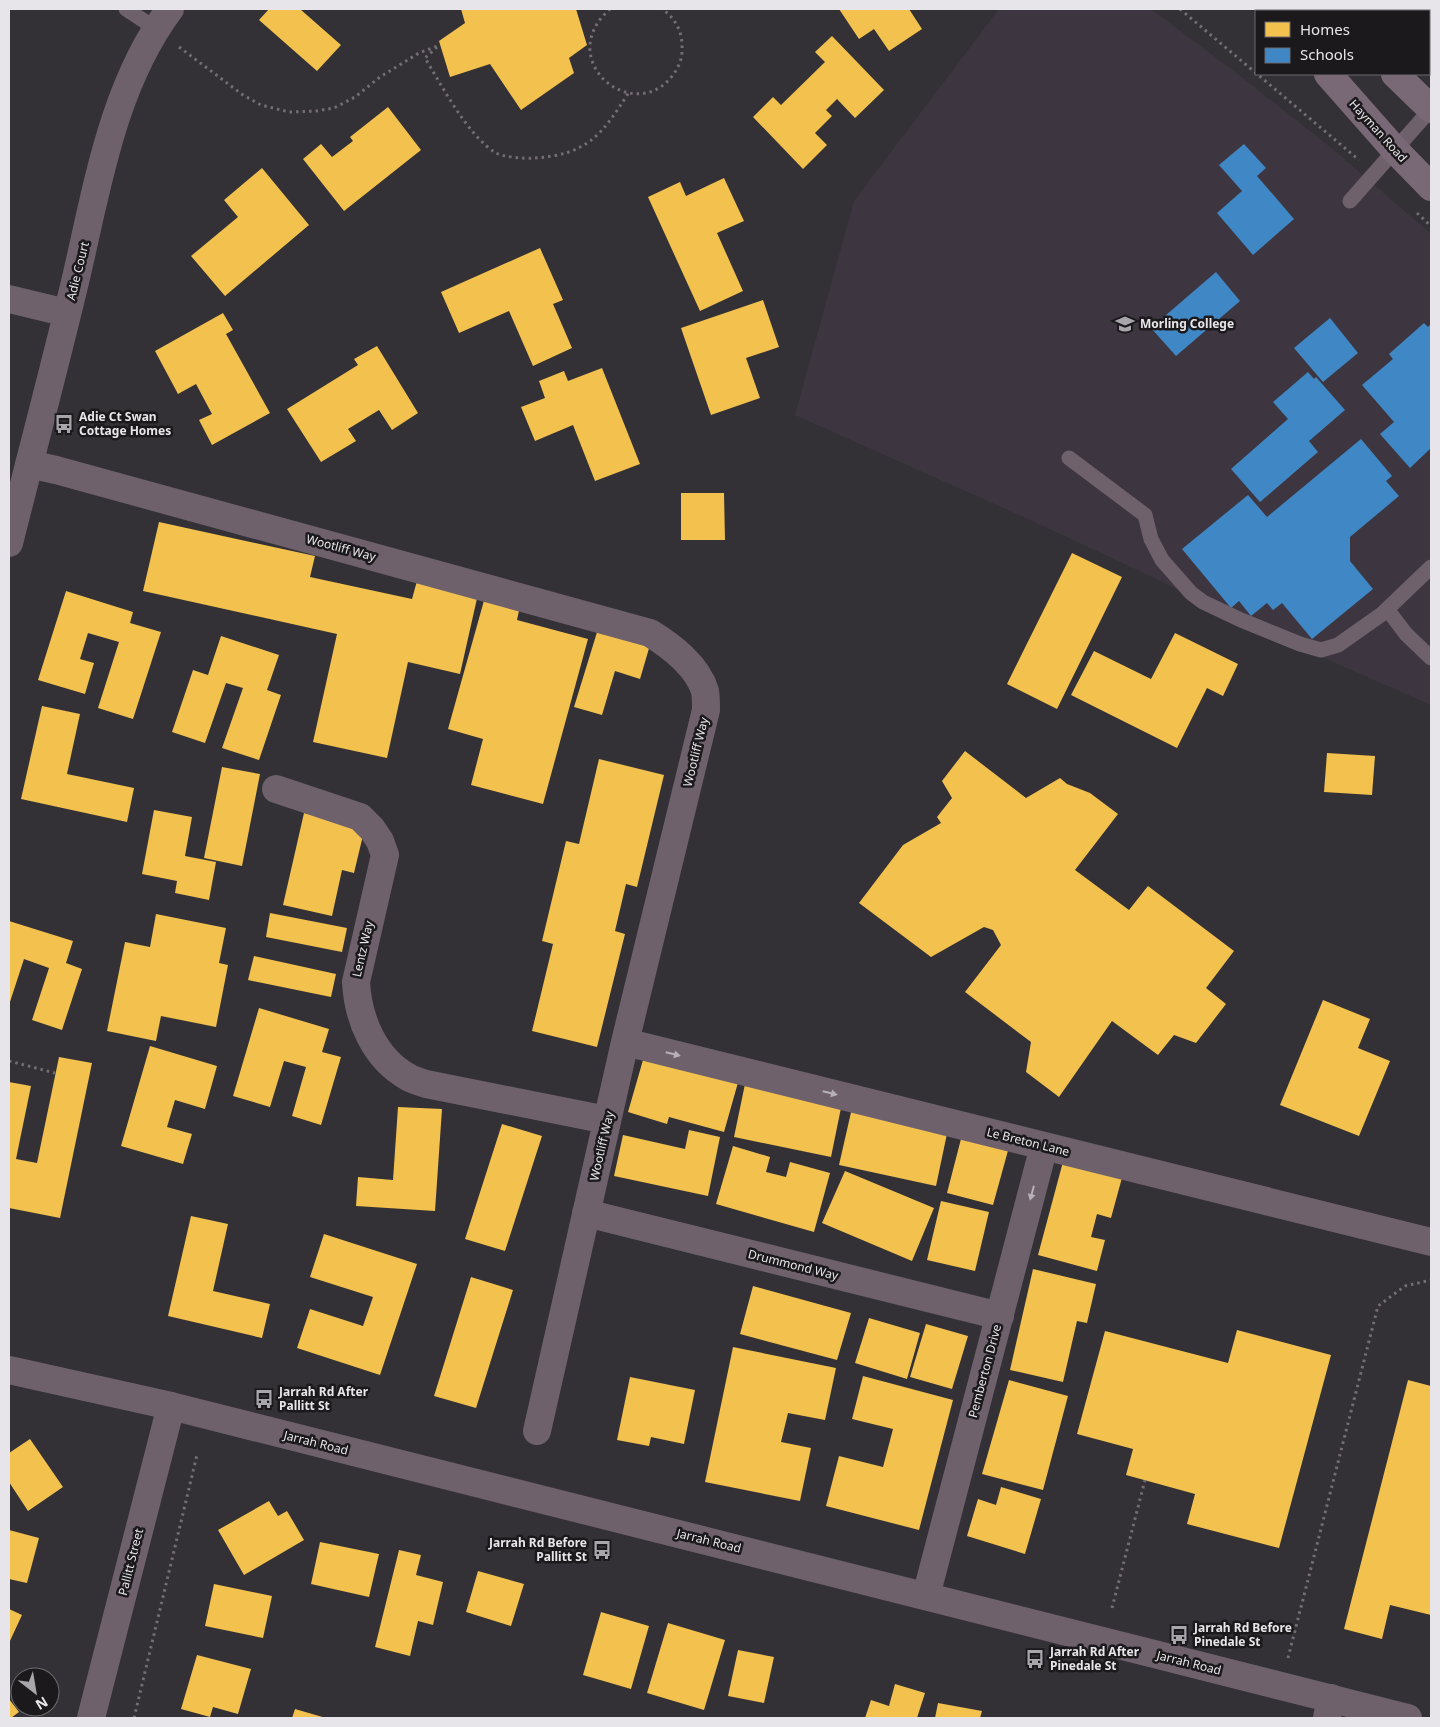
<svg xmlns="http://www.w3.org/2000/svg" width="1440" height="1727" viewBox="0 0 1440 1727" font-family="'Noto Sans',sans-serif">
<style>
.built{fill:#3d3640}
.homes{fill:#f2c14e}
.schools{fill:#3f88c5}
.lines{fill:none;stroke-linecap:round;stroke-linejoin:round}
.path{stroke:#756c75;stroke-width:3;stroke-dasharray:2.5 4;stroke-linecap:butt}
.service{stroke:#6e616c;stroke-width:15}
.minor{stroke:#6e616c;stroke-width:28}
.tertiary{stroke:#6e616c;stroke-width:28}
.primary{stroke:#796876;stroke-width:28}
.oneway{fill:#b7b0b7}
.labels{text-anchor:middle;stroke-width:5;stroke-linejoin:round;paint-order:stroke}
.street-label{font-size:12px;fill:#e7e5e9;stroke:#1b191c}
.poi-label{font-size:12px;font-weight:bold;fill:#e7e5e9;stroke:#1b191c;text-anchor:start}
</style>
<rect width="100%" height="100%" fill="#333135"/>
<path class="built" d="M999 9H1151L1239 75 1334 150 1431 234V705L1210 608 1163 582 1028 519 795 415 854 201Z
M1372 9H1431V64L1429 62V11H1375Z"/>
<path class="homes" d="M269 9H300L341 45 317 71 259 20Z
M461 9H576L587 45 569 58 574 73 521 110 490 64 450 77 439 41 465 23Z
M839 9H909L922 29 889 51 874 29 859 39Z
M832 36 884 90 855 118 837 99 826 110 832 116 815 133 827 145 803 169 753 117 773 97 781 105 825 62 815 52Z
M388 107 421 150 344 211 303 159 321 144 332 157 353 141 350 137Z
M262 168 309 225 225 296 191 256 238 217 224 200Z
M724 178 744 221 717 233 743 291 700 311 648 197 680 182 686 196Z
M540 248 563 300 553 304 572 348 533 366 509 311 459 333 441 292Z
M763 300 779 347 746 358 760 398 711 415 681 328Z
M223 313 233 330 226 334 270 413 212 445 199 420 212 414 196 384 178 394 155 351Z
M377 346 418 413 392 430 379 410 348 429 356 441 321 462 287 409 358 365 354 359Z
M602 368 640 464 595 481 573 425 535 441 521 407 545 398 539 381 564 371 568 381Z
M681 493H724L725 540H681Z
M159 522 315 556 310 577 412 599 417 581 478 594 460 674 408 662 387 758 313 742 337 634 143 591Z
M1072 553 1122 577 1057 709 1007 684Z
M66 591 133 612 130 623 161 632 133 719 98 708 119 642 88 633 80 659 94 663 85 694 38 680Z
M485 597 520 606 517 620 588 639 543 804 471 785 483 739 448 729Z
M598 629 650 645 640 679 615 671 602 715 574 707Z
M1175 633 1238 664 1223 696 1207 688 1177 748 1071 695 1094 651 1151 679Z
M221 636 279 655 267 690 281 695 259 760 222 748 243 688 226 683 205 743 172 732 193 670 208 675Z
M42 706 80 714 67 774 134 788 127 822 21 799Z
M965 751 1026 798 1060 778 1067 784 1090 793 1118 814 1075 870 1129 910 1148 886 1234 951 1206 988 1226 1004 1196 1043 1174 1035 1158 1055 1112 1021 1059 1097 1026 1072 1031 1042 965 992 1001 945 993 930 984 927 931 957 859 903 903 845 941 823 937 817 952 798 942 781Z
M1327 753 1375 756 1372 795 1324 792Z
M599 759 664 775 637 887 626 884 615 931 625 934 597 1047 532 1031 553 944 542 941 566 841 579 844Z
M222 767 260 774 242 866 204 858Z
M154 810 192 817 185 856 216 862 209 900 175 893 177 881 142 874Z
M304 813 365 827 354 873 342 870 332 916 283 905Z
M270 913 347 928 342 952 266 937Z
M156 914 226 928 219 963 228 965 216 1027 161 1016 156 1041 107 1031 125 942 150 947Z
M9 921 73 941 66 963 82 969 62 1030 32 1020 49 968 24 959 9 1005Z
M254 956 336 974 331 997 248 980Z
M1323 1000 1370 1019 1358 1048 1390 1061 1359 1136 1280 1105Z
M259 1008 329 1029 322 1052 341 1057 321 1125 292 1116 306 1067 284 1061 270 1107 233 1096Z
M150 1046 217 1066 205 1109 175 1100 167 1127 192 1134 183 1164 121 1146Z
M645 1053 739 1079 724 1132 669 1117 667 1124 628 1112Z
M59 1057 92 1063 60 1218 9 1208V1082L31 1086 16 1159 37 1163Z
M745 1084 842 1103 831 1157 734 1137Z
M398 1107 442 1109 435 1211 356 1206 358 1177 393 1180Z
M852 1108 948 1129 936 1186 839 1165Z
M502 1124 542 1136 505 1251 465 1239Z
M689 1130 720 1137 708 1196 614 1176 623 1135 685 1149Z
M962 1135 1009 1147 993 1205 947 1193Z
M733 1146 770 1157 766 1172 786 1177 790 1162 830 1173 814 1232 716 1204Z
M1064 1158 1123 1174 1111 1218 1097 1214 1091 1237 1105 1240 1097 1271 1038 1255Z
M845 1171 934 1208 912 1261 822 1223Z
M941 1201 989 1212 975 1271 927 1260Z
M191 1216 228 1224 213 1291 270 1304 262 1338 168 1316Z
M324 1234 417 1264 380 1375 297 1348 310 1309 363 1326 373 1297 310 1277Z
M1033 1269 1096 1284 1087 1323 1077 1321 1063 1382 1010 1370Z
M471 1277 513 1290 476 1408 434 1396Z
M753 1286 851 1313 837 1360 740 1334Z
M869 1318 920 1333 907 1379 855 1363Z
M926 1324 968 1336 952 1389 910 1377Z
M1237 1330 1331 1355 1279 1548 1187 1524 1195 1494 1126 1475 1133 1449 1077 1434 1105 1331 1228 1363Z
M733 1347 836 1368 825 1420 788 1413 781 1442 811 1448 800 1501 705 1482Z
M863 1376 953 1400 919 1530 826 1506 839 1456 883 1467 893 1429 852 1419Z
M630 1377 695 1390 684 1444 651 1437 649 1446 617 1440Z
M1009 1380 1068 1396 1043 1490 982 1474Z
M1408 1380 1431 1386V1615L1390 1605 1382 1639 1344 1629Z
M30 1439 63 1487 28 1511 9 1482V1453Z
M1001 1487 1041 1499 1025 1554 967 1536 978 1499 996 1505Z
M269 1501 278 1516 287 1511 304 1540 244 1575 218 1530Z
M9 1530 39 1538 27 1583 9 1579Z
M320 1542 379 1554 369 1597 311 1584Z
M399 1550 421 1555 416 1575 443 1582 433 1625 418 1621 410 1656 375 1647Z
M478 1571 524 1584 511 1626 466 1612Z
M214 1584 272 1596 263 1638 205 1626Z
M9 1609 22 1615 9 1643Z
M601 1612 649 1626 631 1689 583 1675Z
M668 1623 725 1640 704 1710 647 1693Z
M738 1650 774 1657 764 1703 728 1696Z
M197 1655 251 1669 238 1714 213 1707 210 1717 181 1709Z
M895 1684 925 1693 917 1718H865L871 1700 889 1706Z
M9 1699 19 1712 11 1718H9Z
M938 1703 982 1711 980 1718H935Z
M295 1709 326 1718H292Z"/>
<path class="schools" d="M1244 144 1266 168 1257 176 1294 219 1253 255 1217 213 1242 191 1219 165Z
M1216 272 1240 301 1176 356 1151 328Z
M1330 318 1358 353 1323 382 1294 348Z
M1424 323 1428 327 1431 324V448L1410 468 1380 434 1394 422 1362 385 1393 359 1389 354Z
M1308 372 1314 379 1316 377 1345 410 1309 441 1318 452 1260 502 1231 469 1288 419 1273 402Z
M1361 439 1392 476 1386 481 1399 496 1350 537V561L1373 589 1312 639 1282 603 1273 610 1267 603 1251 616 1239 601 1231 608 1182 549 1248 495 1267 517Z"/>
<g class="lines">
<path class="path" d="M610 9C552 60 634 127 673 75 678 68 682 60 682 51 683 34 677 19 662 9
M1180 9 1359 160
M1394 9 1396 11
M1429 40 1431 42
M179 47 243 95 261 105 289 112 316 111 334 108 355 97 380 77 419 53 440 45
M437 47 425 58C442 86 468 136 496 153 503 157 525 159 534 158 587 155 602 135 629 92
M1417 213 1431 226
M9 1061 55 1073
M1112 1608 1145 1480
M1288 1658 1378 1306 1405 1286 1431 1280
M134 1718 197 1455"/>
<path class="service" d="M126 9 155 28
M1350 201 1431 109
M1069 458 1145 515 1151 539 1162 560 1191 593 1203 602 1241 620 1300 644 1321 650 1338 645 1382 614 1431 567
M1387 609 1406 634 1431 658"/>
<path class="minor" d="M9 299 67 313
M29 464 56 470 650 633C671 646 697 665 705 691 706 697 706 704 706 710L625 1042 537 1431
M9 543C31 456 54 369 75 282 97 189 112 87 170 9
M276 789 360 817 372 829 380 841 385 855 356 982C358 1019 374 1058 408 1077 413 1080 420 1082 426 1084L607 1120
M625 1042 1431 1242
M586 1213 1000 1316
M926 1596 1044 1146
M91 1718 171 1406
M1327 1718 1331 1698"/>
<path class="tertiary" d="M9 1370 171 1406 1408 1718"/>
<path class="primary" d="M1277 9 1279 11
M1327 9 1330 11
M1328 74 1395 150 1431 187
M1395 74 1431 109"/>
</g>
<defs><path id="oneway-solid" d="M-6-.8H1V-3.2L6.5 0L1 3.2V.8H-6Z" transform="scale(1.25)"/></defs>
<g class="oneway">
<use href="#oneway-solid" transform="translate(673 1054) rotate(14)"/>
<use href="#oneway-solid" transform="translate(830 1093) rotate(14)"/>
<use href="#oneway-solid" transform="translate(1032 1193) rotate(105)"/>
</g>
<defs>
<g id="university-bare" transform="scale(1.5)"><path d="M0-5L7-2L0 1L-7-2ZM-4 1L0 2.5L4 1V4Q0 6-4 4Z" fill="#a8a6aa" stroke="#1b191c" stroke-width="2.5" paint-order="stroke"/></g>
<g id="bus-bare" transform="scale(1.5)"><path d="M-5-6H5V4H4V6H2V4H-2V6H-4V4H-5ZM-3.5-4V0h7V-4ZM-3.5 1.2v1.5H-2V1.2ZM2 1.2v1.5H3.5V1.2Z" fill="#a8a6aa" stroke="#1b191c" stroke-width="2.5" paint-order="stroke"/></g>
</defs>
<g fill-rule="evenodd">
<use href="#university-bare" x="1125" y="324"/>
<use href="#bus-bare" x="64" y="424"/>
<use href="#bus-bare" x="264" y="1399"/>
<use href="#bus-bare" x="602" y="1550"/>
<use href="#bus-bare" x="1179" y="1635"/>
<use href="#bus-bare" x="1035" y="1659"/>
</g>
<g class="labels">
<g class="street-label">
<text transform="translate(1378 131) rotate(48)" y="4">Hayman Road</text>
<text transform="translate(78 271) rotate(-76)" y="4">Adie Court</text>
<text transform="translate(341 548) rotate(15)" y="4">Wootliff Way</text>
<text transform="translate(696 752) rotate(-76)" y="4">Wootliff Way</text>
<text transform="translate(363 949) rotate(-77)" y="4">Lentz Way</text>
<text transform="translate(1028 1142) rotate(14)" y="4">Le Breton Lane</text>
<text transform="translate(602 1146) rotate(-77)" y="4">Wootliff Way</text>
<text transform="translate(793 1265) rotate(14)" y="4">Drummond Way</text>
<text transform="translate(985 1371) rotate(-75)" y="4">Pemberton Drive</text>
<text transform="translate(316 1443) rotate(14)" y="4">Jarrah Road</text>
<text transform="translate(709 1541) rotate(14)" y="4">Jarrah Road</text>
<text transform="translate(131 1562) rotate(-76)" y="4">Pallitt Street</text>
<text transform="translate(1189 1663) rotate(14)" y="4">Jarrah Road</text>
</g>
<g class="poi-label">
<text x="1140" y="328">Morling College</text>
<text x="79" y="421">Adie Ct Swan<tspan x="79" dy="14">Cottage Homes</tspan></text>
<text x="279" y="1396">Jarrah Rd After<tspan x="279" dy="14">Pallitt St</tspan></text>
<text x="587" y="1547" text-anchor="end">Jarrah Rd Before<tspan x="587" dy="14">Pallitt St</tspan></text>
<text x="1194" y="1632">Jarrah Rd Before<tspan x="1194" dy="14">Pinedale St</tspan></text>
<text x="1050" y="1656">Jarrah Rd After<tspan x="1050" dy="14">Pinedale St</tspan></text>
</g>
</g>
<rect width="1440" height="1727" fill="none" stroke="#e7e5e9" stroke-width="20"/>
<rect x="1255" y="10" width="175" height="65" fill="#1b191c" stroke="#6d6b6e"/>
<rect x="1265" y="22" width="25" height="15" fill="#f2c14e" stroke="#6d6b6e"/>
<text x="1300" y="35" font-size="15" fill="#e7e5e9">Homes</text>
<rect x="1265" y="48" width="25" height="15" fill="#3f88c5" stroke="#6d6b6e"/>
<text x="1300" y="60" font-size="15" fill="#e7e5e9">Schools</text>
<g transform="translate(35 1692) rotate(149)"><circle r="24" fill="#1b191c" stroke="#6d6b6e"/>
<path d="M0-4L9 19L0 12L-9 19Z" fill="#a8a6aa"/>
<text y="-8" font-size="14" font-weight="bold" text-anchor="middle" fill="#e7e5e9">N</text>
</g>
</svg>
